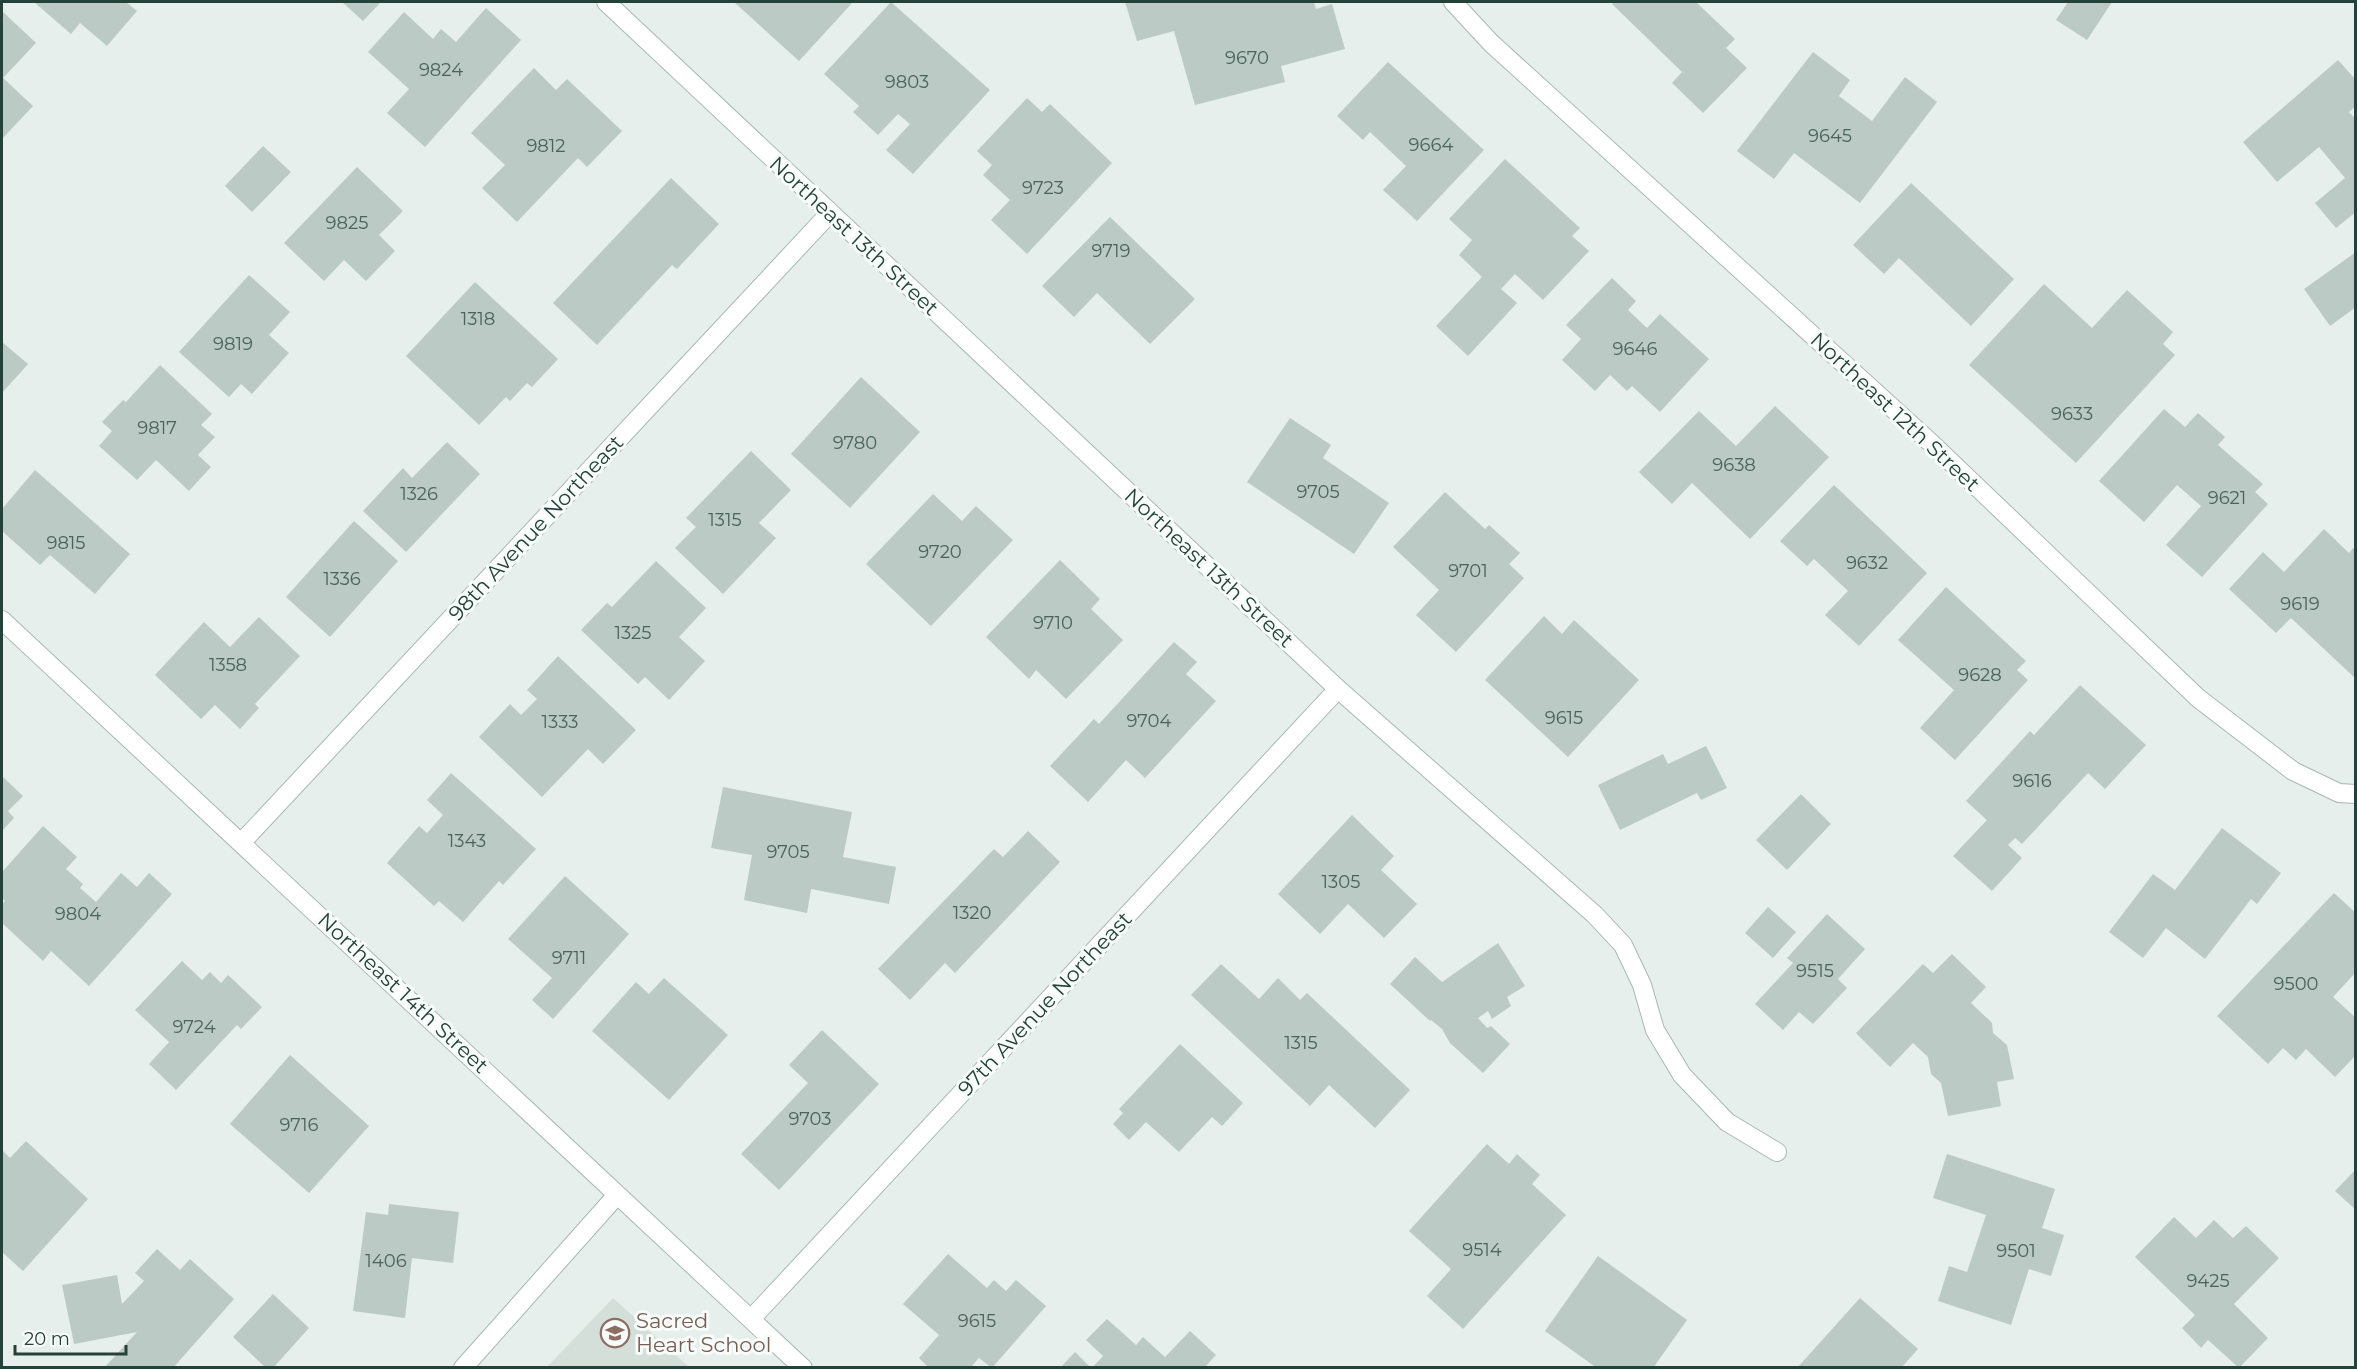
<svg xmlns="http://www.w3.org/2000/svg" width="2357" height="1369" viewBox="0 0 2357 1369" font-family="Montserrat,sans-serif">
<style>
.built{fill:#d4dfda}
.building{fill:#bbcac4}
.lines{fill:none;stroke-linecap:round;stroke-linejoin:round}
.minor-casing{stroke:#a8b8b2;stroke-width:20}
.minor{stroke:#fff;stroke-width:18}
.labels{text-anchor:middle;stroke-width:6;stroke-linejoin:round;paint-order:stroke}
.number-label{font-size:18px;fill:#4a645c}
.street-label{font-size:21px;fill:#24423a;stroke:#f7fbf9}
.education-label{font-size:21px;fill:#785e54;stroke:#f7fbf9;text-anchor:start}
</style>
<rect width="100%" height="100%" fill="#e6efeb"/>
<path class="built" d="M613 1298 689 1367H547Z"/>
<path class="building" d="M34 2H126L137 11 107 46 80 23 71 34Z
M342 2H381L363 21Z
M734 2H853L799 61Z
M891 2 990 90 913 174 886 150 910 124 898 114 878 135 853 112 859 106 824 74Z
M1125 2H1314L1316 9 1332 4 1345 49 1281 66 1285 82 1195 105 1174 31 1137 41Z
M1614 2H1696L1735 39 1726 48 1747 68 1703 113 1672 83 1682 72 1612 4Z
M2068 2H2112L2087 40 2056 20Z
M486 8 521 40 425 147 387 113 409 89 368 52 404 12 433 39 441 29 456 42Z
M2 11 36 43 3 78 33 106 2 139Z
M1813 52 1850 80 1839 96 1872 121 1905 77 1937 102 1860 203 1794 153 1774 179 1737 151Z
M2338 60 2356 80V106L2349 112 2356 119V212L2336 228 2315 203 2345 178 2319 147 2277 182 2243 142Z
M1388 62 1484 150 1417 221 1383 190 1406 166 1370 132 1363 140 1337 116Z
M534 68 556 90 567 79 622 131 587 167 578 158 517 222 482 188 505 165 471 133Z
M1027 98 1042 112 1050 104 1112 163 1027 254 991 220 1010 200 983 175 992 165 977 151Z
M263 146 291 172 252 212 225 186Z
M1505 159 1580 228 1572 236 1589 251 1543 300 1515 274 1501 289 1517 303 1468 356 1436 326 1482 277 1459 255 1472 240 1449 219Z
M357 167 403 211 379 235 395 251 366 281 344 260 324 281 284 243Z
M671 178 719 224 677 269 672 265 597 345 553 303Z
M1911 183 2014 279 1971 326 1899 258 1884 274 1853 245Z
M1110 217 1195 299 1150 344 1097 293 1074 317 1042 286Z
M2356 252V307L2330 326 2304 289Z
M249 275 290 312 269 335 289 353 252 394 241 384 229 397 179 352Z
M1612 278 1636 301 1628 310 1647 328 1660 314 1709 359 1660 412 1632 386 1627 391 1610 375 1595 391 1562 360 1581 339 1566 325Z
M475 282 558 359 532 387 527 383 510 401 506 397 479 425 406 356Z
M2044 284 2092 328 2127 290 2173 332 2163 344 2175 355 2076 463 1969 365Z
M2 342 28 364 2 393Z
M160 365 212 414 201 425 215 437 198 455 211 467 189 491 156 460 137 480 99 446 112 431 102 422 123 400 126 402Z
M861 377 920 432 850 508 791 454Z
M1775 406 1829 457 1750 539 1692 483 1672 504 1639 472 1699 411 1736 446Z
M2164 409 2185 427 2198 413 2225 437 2218 445 2263 484 2255 492 2268 504 2202 577 2166 545 2201 506 2177 485 2144 522 2099 481Z
M1290 418 1331 445 1323 458 1389 503 1354 554 1247 482Z
M447 442 480 474 406 552 363 511 403 468 412 478Z
M751 451 791 490 759 523 776 538 723 594 675 548 696 527 686 518Z
M35 470 130 554 95 594 50 555 40 565 2 531V509Z
M1834 485 1927 573 1859 646 1825 615 1848 591 1814 559 1807 566 1780 541Z
M1445 492 1485 529 1489 525 1520 553 1509 564 1524 578 1456 652 1416 615 1439 590 1393 547Z
M933 494 962 521 976 506 1013 540 931 626 866 564Z
M354 521 398 561 330 637 286 597Z
M2324 529 2349 553 2353 548 2356 550V679L2291 618 2276 633 2229 589 2263 552 2284 572Z
M1060 560 1100 599 1091 609 1123 640 1066 699 1036 670 1029 679 986 637Z
M656 561 706 608 679 637 705 661 669 700 645 677 638 684 581 630 607 603 612 607Z
M1946 587 2026 661 2017 670 2028 680 1955 760 1920 728 1954 690 1898 640Z
M1544 616 1562 634 1574 620 1639 680 1568 757 1485 680Z
M259 617 300 656 255 704 259 708 240 729 215 705 201 719 155 675 204 622 230 647Z
M1174 642 1197 662 1186 674 1216 701 1145 778 1126 760 1088 802 1050 766 1094 719 1099 724Z
M558 656 636 730 603 764 588 749 542 797 479 737 510 704 521 715 537 699 527 690Z
M2080 685 2146 745 2105 789 2088 773 2022 844 2015 838 2008 845 2022 858 1992 891 1953 856 1987 820 1966 801 2030 731 2034 735Z
M1706 746 1727 788 1701 800 1697 793 1620 830 1598 785 1663 754 1668 764Z
M451 773 536 849 503 885 499 881 463 922 439 901 434 906 387 863 419 826 427 833 443 815 427 800Z
M2 776 23 796 8 811 14 818 2 831Z
M723 787 852 812 843 857 896 867 889 904 811 889 807 913 744 900 752 855 711 848Z
M1801 794 1831 824 1787 870 1756 840Z
M1352 815 1394 856 1381 870 1417 904 1384 938 1348 904 1320 934 1278 894Z
M43 826 77 857 66 869 83 884 80 888 96 902 121 873 137 887 149 873 172 894 89 986 51 951 43 961 2 923V904L5 901 2 898V872Z
M2222 828 2281 873 2257 904 2251 899 2205 959 2166 928 2143 958 2109 932 2153 874 2175 890Z
M1028 831 1060 862 955 973 945 963 910 1000 878 969 994 849 1003 857Z
M565 876 629 934 553 1019 532 1000 552 978 508 939Z
M2334 893 2356 913V972L2333 997 2356 1018V1055L2335 1077 2306 1049 2296 1060 2283 1048 2268 1064 2217 1016Z
M1768 907 1796 932 1773 958 1745 933Z
M1827 914 1865 949 1838 979 1847 988 1813 1024 1799 1012 1783 1030 1755 1004 1793 963 1787 958Z
M1498 943 1525 986 1507 997 1511 1006 1492 1019 1488 1011 1478 1018 1487 1028 1491 1026 1510 1044 1483 1073 1450 1043 1442 1029 1431 1020 1430 1021 1390 984 1415 957 1442 982Z
M1952 954 1986 987 1971 1003 1992 1023 1993 1033 2007 1045 2014 1079 1997 1082 2001 1106 1948 1116 1941 1083 1931 1074 1928 1057 1913 1043 1890 1067 1856 1033 1923 964 1933 973Z
M182 961 202 980 210 972 221 983 228 975 262 1007 241 1029 237 1025 176 1090 149 1064 169 1042 135 1010Z
M1221 964 1259 999 1278 978 1300 1000 1307 993 1410 1090 1375 1128 1329 1085 1310 1106 1191 995Z
M664 978 728 1035 669 1100 592 1031 636 982 649 994Z
M822 1030 879 1084 779 1190 741 1154 808 1083 789 1065Z
M1180 1044 1243 1103 1222 1126 1212 1117 1179 1152 1146 1122 1129 1140 1113 1124 1123 1113 1119 1109Z
M290 1055 369 1126 309 1193 230 1124Z
M26 1141 88 1199 23 1271 2 1252V1150L10 1158Z
M1487 1144 1509 1164 1517 1154 1540 1175 1532 1184 1566 1215 1463 1329 1427 1296 1451 1269 1409 1231Z
M1947 1154 2055 1189 2042 1228 2064 1235 2051 1276 2029 1269 2011 1325 1938 1301 1949 1266 1967 1272 1986 1215 1933 1198Z
M2356 1169V1210L2335 1191Z
M389 1204 459 1212 453 1263 412 1258 405 1318 353 1311 366 1212 388 1215Z
M2174 1217 2196 1238 2214 1220 2233 1238 2246 1226 2279 1258 2234 1304 2268 1338 2239 1368 2208 1340 2201 1348 2182 1328 2195 1315 2135 1257Z
M157 1249 180 1270 190 1259 234 1299 173 1368H104L137 1332 74 1344 62 1285 117 1275 122 1304 144 1281 135 1273Z
M948 1254 987 1288 994 1280 1006 1291 1016 1280 1046 1306 992 1368 979 1358 970 1368H929L919 1358 939 1335 903 1304Z
M1598 1256 1687 1320 1653 1368H1597L1545 1331Z
M273 1294 309 1328 273 1368H266L233 1337Z
M1860 1298 1918 1349 1901 1368H1797Z
M1107 1319 1136 1345 1143 1337 1165 1357 1190 1331 1216 1355 1204 1368H1092L1103 1356 1086 1340Z
M1075 1352 1091 1368H1060Z"/>
<g class="lines">
<g class="minor-casing">
<path id="minor" d="M606 2 1338 689 1595 915 1623 945 1642 985 1655 1030 1682 1075 1727 1122 1777 1152
M1453 2 1491 43 1931 443 2198 698 2293 771 2339 793 2356 794
M2 620 803 1368
M242 842 830 213
M751 1319 1338 689
M463 1368 617 1195"/>
</g>
<use href="#minor" class="minor"/>
</g>
<defs>
<g id="school-ring" transform="scale(1.5)"><circle r="9.5" fill="#f7fbf9" stroke="#8d6e63" stroke-width="1.5"/><path d="M0-5L7-2L0 1L-7-2ZM-4 1L0 2.5L4 1V4Q0 6-4 4Z" fill="#8d6e63"/></g>
</defs>
<g fill-rule="evenodd">
<use href="#school-ring" x="615" y="1333"/>
</g>
<g class="labels">
<g class="number-label">
<text x="1247" y="64">9670</text>
<text x="441" y="76">9824</text>
<text x="907" y="88">9803</text>
<text x="1830" y="142">9645</text>
<text x="1431" y="151">9664</text>
<text x="546" y="152">9812</text>
<text x="1043" y="194">9723</text>
<text x="347" y="229">9825</text>
<text x="1111" y="257">9719</text>
<text x="478" y="325">1318</text>
<text x="233" y="350">9819</text>
<text x="1635" y="355">9646</text>
<text x="2072" y="420">9633</text>
<text x="157" y="434">9817</text>
<text x="855" y="449">9780</text>
<text x="1734" y="471">9638</text>
<text x="1318" y="498">9705</text>
<text x="419" y="500">1326</text>
<text x="2227" y="504">9621</text>
<text x="725" y="526">1315</text>
<text x="66" y="549">9815</text>
<text x="940" y="558">9720</text>
<text x="1867" y="569">9632</text>
<text x="1468" y="577">9701</text>
<text x="342" y="585">1336</text>
<text x="2300" y="610">9619</text>
<text x="1053" y="629">9710</text>
<text x="633" y="639">1325</text>
<text x="228" y="671">1358</text>
<text x="1980" y="681">9628</text>
<text x="1564" y="724">9615</text>
<text x="1149" y="727">9704</text>
<text x="560" y="728">1333</text>
<text x="2032" y="787">9616</text>
<text x="467" y="847">1343</text>
<text x="788" y="858">9705</text>
<text x="1341" y="888">1305</text>
<text x="972" y="919">1320</text>
<text x="78" y="920">9804</text>
<text x="569" y="964">9711</text>
<text x="1815" y="977">9515</text>
<text x="2296" y="990">9500</text>
<text x="194" y="1033">9724</text>
<text x="1301" y="1049">1315</text>
<text x="810" y="1125">9703</text>
<text x="299" y="1131">9716</text>
<text x="1482" y="1256">9514</text>
<text x="2016" y="1257">9501</text>
<text x="386" y="1267">1406</text>
<text x="2208" y="1287">9425</text>
<text x="977" y="1327">9615</text>
</g>
<g class="street-label">
<text transform="translate(854 236) rotate(43)" y="7">Northeast 13th Street</text>
<text transform="translate(1895 412) rotate(43)" y="7">Northeast 12th Street</text>
<text transform="translate(536 528) rotate(-47)" y="7">98th Avenue Northeast</text>
<text transform="translate(1209 568) rotate(43)" y="7">Northeast 13th Street</text>
<text transform="translate(403 993) rotate(43)" y="7">Northeast 14th Street</text>
<text transform="translate(1045 1004) rotate(-47)" y="7">97th Avenue Northeast</text>
</g>
<g class="education-label">
<text x="636" y="1328">Sacred<tspan x="636" dy="24">Heart School</tspan></text>
</g>
</g>
<rect width="2357" height="1369" fill="none" stroke="#24423a" stroke-width="6"/>
<path d="M15 1345v9h111v-9" fill="none" stroke="#24423a" stroke-width="3"/>
<text x="24" y="1345" font-size="18" fill="#24423a" stroke="#f7fbf9" stroke-width="4.5" paint-order="stroke">20 m</text>
</svg>
